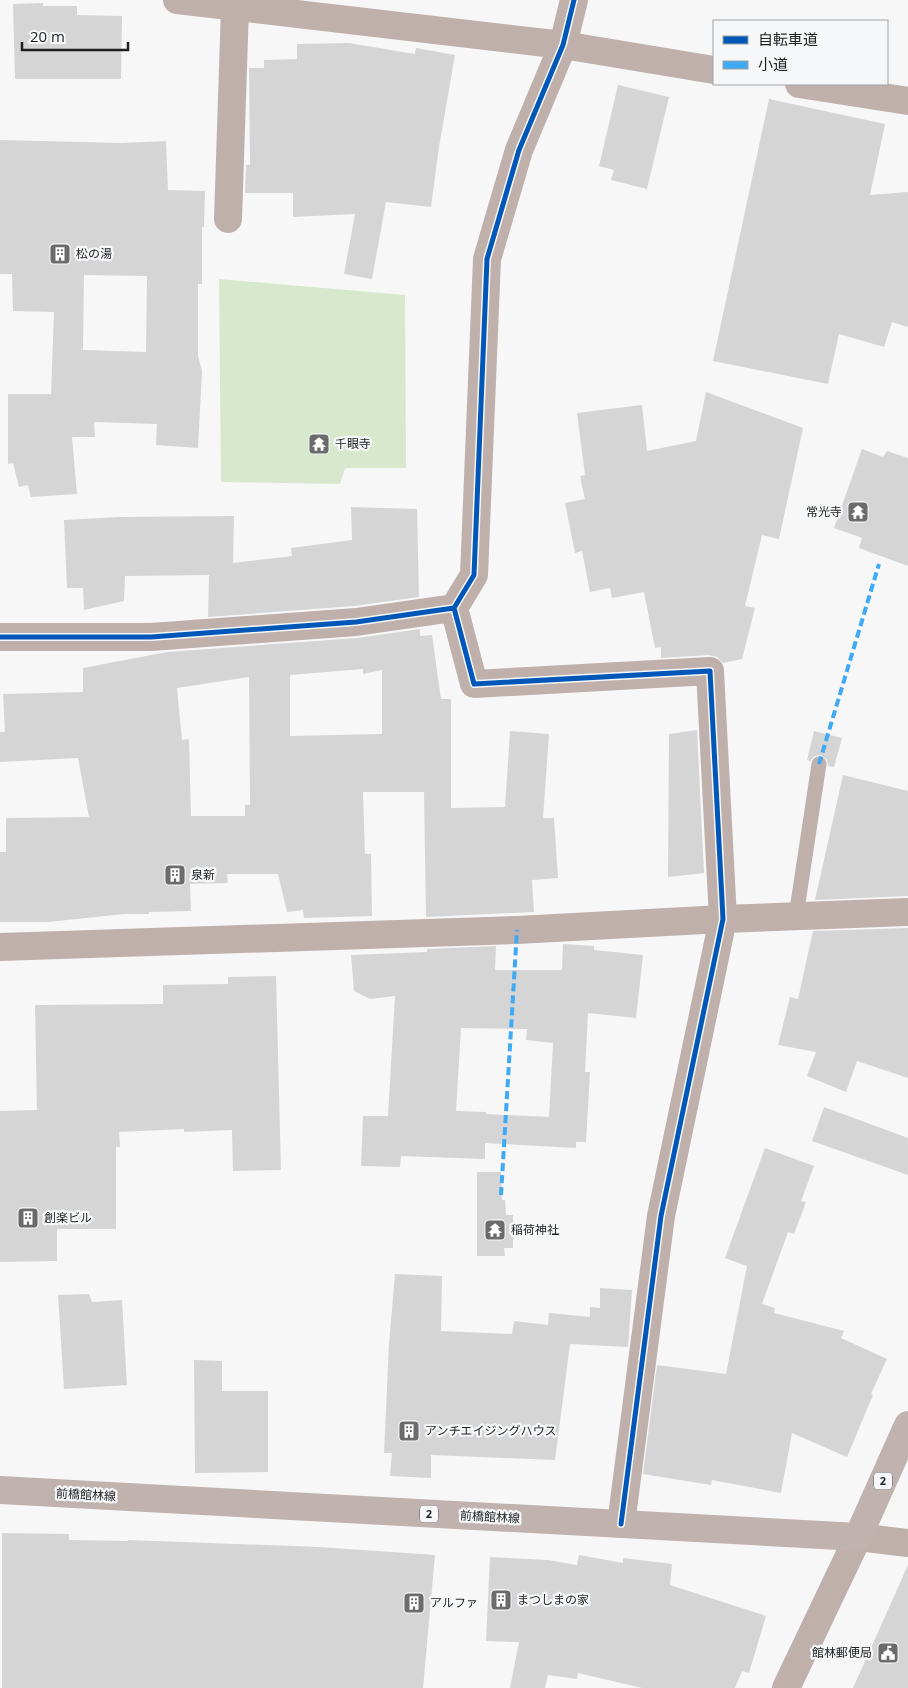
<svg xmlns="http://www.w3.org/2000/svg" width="908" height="1688" viewBox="0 0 908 1688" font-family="'Open Sans','Noto Sans JP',sans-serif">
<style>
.green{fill:#d7e8cc}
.building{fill:#d5d5d6;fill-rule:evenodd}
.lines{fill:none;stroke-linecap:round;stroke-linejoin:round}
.lane{stroke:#c0b0ac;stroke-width:15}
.street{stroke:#c0b0ac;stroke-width:28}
.secondary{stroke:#beb0ab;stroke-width:28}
.primary{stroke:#c0b2ae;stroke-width:28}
.quiet{stroke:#3fa9f5;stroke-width:4;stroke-dasharray:8 4;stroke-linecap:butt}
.cycleway-casing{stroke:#f6f7f9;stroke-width:8}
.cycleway{stroke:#0057b8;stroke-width:5}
.labels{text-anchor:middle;stroke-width:4.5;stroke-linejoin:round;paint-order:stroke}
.shield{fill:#f6f7f9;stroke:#606061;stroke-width:1}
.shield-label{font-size:11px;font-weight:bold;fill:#1f1f20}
.poi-label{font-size:12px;fill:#1f1f20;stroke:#f6f7f9;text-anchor:start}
.street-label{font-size:12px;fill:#1f1f20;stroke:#f6f7f9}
</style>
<rect width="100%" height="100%" fill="#f7f7f8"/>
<path class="green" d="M219 279 405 295 406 468H345L340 484 221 482Z"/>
<path class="building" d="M43 3V6H77V15L122 16 121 79H15L13 4Z
M349 43 415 54 416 48 455 55 439 147 431 207 386 202 372 279 344 274 355 214 293 217V193H245L246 165H250L249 68H264V60L297 59V44Z
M618 85 669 97 647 189 611 180 614 170 599 166Z
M769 99 885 124 870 195 908 192V327L892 322 884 347 839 334 828 384 713 361Z
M0 140 121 143 166 141 168 190 205 191 204 227H202V284H198V356L202 371 198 448 156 445 157 424 94 422 95 437H72L77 494 31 497 28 485 19 487 13 463 8 464V394H51L54 312 13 311 12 274H0ZM84 275 147 276 146 352 83 350Z
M706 392 803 428 779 539 762 535 745 606 755 608 742 659 723 663 717 657 709 655 661 658V647L655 648 644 592 612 598 610 588 590 592 582 551 575 553 565 503 585 499 580 476 585 475 577 413 642 405 647 451 696 441Z
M862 449 883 457 887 451 908 458V566L859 548 862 538 834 528Z
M351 507 417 509 419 597 354 606 208 617 209 575 125 576 124 601 84 610 83 588H67L64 520 120 517 234 516 233 563 292 556 291 548 352 540Z
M420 629V636L432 635 441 699H451V808L505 807 510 731 549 734 543 818H554L558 878 532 880 534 912 426 917 424 792H363L365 854H371L372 916 304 918 303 910 287 912 278 874H227L228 883 190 884 191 911 149 912V914H124L48 922H0V852H6V818L89 817 78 758 0 762V732H5L3 694 83 692V668L167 652 357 638ZM363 669V674L382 670V734L290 736V675ZM249 677 250 805H245V816H191L189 739 182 740 177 688Z
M697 730 704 873 668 877 669 734Z
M814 731 842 738 834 767 828 766 827 760 821 755 815 756 810 761 807 760Z
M843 775 908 791V896L815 900Z
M908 928V1078L857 1061 846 1092 807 1076 816 1052 778 1045 790 997 798 999 813 931Z
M563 944 594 946V950L643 955 636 1018 588 1013 585 1072H590L586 1142H576V1148L485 1143V1159L401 1156 400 1167 361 1166 363 1116H388L395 996 370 999 354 991 351 955 427 952V949L496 946 495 970H562ZM461 1028 527 1029 526 1040 553 1043 549 1117 486 1114V1112L456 1111Z
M276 976 281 1170 233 1171 232 1130 184 1132V1129L119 1132 120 1147H116V1229H57V1261L0 1262V1111L37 1110 35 1005 163 1004V985L228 984V977Z
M824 1107 908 1138V1175L812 1141Z
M765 1148 814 1166 801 1201 806 1202 794 1234 788 1232 762 1304 775 1308 774 1313 844 1331 841 1338 887 1359 871 1394 873 1395 847 1457 792 1433 781 1493 712 1480 711 1485 643 1474 657 1365 726 1374 747 1266 725 1258Z
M477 1172H501L502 1200H505L506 1215H513V1248H504L505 1256H477Z
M395 1274 442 1276 441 1331 512 1334 514 1321 548 1325 549 1313 590 1317V1307L600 1308V1288L632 1290 628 1347 570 1344 555 1460 431 1455V1478L390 1476 392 1453H384L389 1344Z
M89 1294 92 1302 122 1300 127 1385 64 1389 58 1295Z
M194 1360 222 1361V1391H268V1472L195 1473Z
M2 1533 69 1534V1540L128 1541V1540L319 1547 435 1555 423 1688H2Z
M579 1555 623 1563V1558L672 1564 670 1585 766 1616 749 1673 742 1671 735 1688H642L578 1673 577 1679 548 1675 545 1688H510L519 1642 486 1641 490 1557 548 1560 577 1565Z
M908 1565V1688H853Z"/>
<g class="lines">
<path class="lane" d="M796 916 819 764"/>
<path class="street" d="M177 0 563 45 714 70
M799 84 908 101
M228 219 235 7
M454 608 474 684 710 671 723 919 661 1216 621 1524
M0 637H151L356 622 454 608 474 575 487 259 519 150 563 45 574 0
M0 947 517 930 723 919 908 912
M786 1688 858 1537"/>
<path class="secondary" d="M858 1537 908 1543"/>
<path class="primary" d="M0 1490 858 1537 908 1425"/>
<path class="quiet" d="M819 764 879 564
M501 1195 517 930"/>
<g class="cycleway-casing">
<path id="cycleway" d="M454 608 474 684 710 671 723 919 661 1216 621 1524
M0 637H151L356 622 454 608 474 575 487 259 519 150 563 45 574 0"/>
</g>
<use href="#cycleway" class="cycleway"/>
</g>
<defs>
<g id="building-square" transform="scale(1.125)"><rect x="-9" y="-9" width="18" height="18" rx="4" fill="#6b6b6c" stroke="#f6f7f9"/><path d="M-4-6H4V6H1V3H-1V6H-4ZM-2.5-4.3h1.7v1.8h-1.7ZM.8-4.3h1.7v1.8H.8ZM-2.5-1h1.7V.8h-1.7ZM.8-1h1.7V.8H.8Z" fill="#fff"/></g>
<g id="temple-square" transform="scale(1.125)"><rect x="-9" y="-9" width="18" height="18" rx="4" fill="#6b6b6c" stroke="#f6f7f9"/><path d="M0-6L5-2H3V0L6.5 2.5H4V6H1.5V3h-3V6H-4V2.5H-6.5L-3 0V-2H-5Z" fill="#fff"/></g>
<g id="civic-square" transform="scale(1.125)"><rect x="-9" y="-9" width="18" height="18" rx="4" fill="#6b6b6c" stroke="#f6f7f9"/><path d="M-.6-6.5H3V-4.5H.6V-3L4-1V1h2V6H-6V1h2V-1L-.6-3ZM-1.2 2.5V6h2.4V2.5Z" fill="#fff"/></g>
</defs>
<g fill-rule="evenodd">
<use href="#building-square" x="60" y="254"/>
<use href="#temple-square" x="319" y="444"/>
<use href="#temple-square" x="858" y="512"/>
<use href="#building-square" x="175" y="875"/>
<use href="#building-square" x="28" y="1218"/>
<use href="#temple-square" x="495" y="1230"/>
<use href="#building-square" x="409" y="1431"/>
<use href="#building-square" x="501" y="1600"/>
<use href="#building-square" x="414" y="1603"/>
<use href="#civic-square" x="888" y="1653"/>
</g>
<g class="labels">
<g class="shield">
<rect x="874" y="1472.5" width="18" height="17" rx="4"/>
<rect x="420" y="1505.5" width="18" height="17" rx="4"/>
</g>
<g class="shield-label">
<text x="883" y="1485">2</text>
<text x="429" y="1518">2</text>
</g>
<g class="poi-label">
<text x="76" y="258">松の湯</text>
<text x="335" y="448">千眼寺</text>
<text x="842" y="516" text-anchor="end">常光寺</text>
<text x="191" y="879">泉新</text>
<text x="44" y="1222">創楽ビル</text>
<text x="511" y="1234">稲荷神社</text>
<text x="425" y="1435">アンチエイジングハウス</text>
<text x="517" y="1604">まつしまの家</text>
<text x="430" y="1607">アルファ</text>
<text x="872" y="1657" text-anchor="end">館林郵便局</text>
</g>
<g class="street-label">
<text transform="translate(86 1495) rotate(3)" y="4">前橋館林線</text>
<text transform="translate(490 1517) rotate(3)" y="4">前橋館林線</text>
</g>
</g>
<rect x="713" y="20" width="175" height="65" fill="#f6f7f9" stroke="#a0a1a2"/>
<rect x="723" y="36" width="25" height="8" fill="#0057b8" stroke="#a0a1a2"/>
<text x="758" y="45" font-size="15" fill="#1f1f20">自転車道</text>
<rect x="723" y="61" width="25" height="8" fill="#3fa9f5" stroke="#a0a1a2"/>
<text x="758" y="70" font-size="15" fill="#1f1f20">小道</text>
<path d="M22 42v8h106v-8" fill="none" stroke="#1f1f20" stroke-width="2.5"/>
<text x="30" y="42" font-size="15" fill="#1f1f20" stroke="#f6f7f9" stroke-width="4" paint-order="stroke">20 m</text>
</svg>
